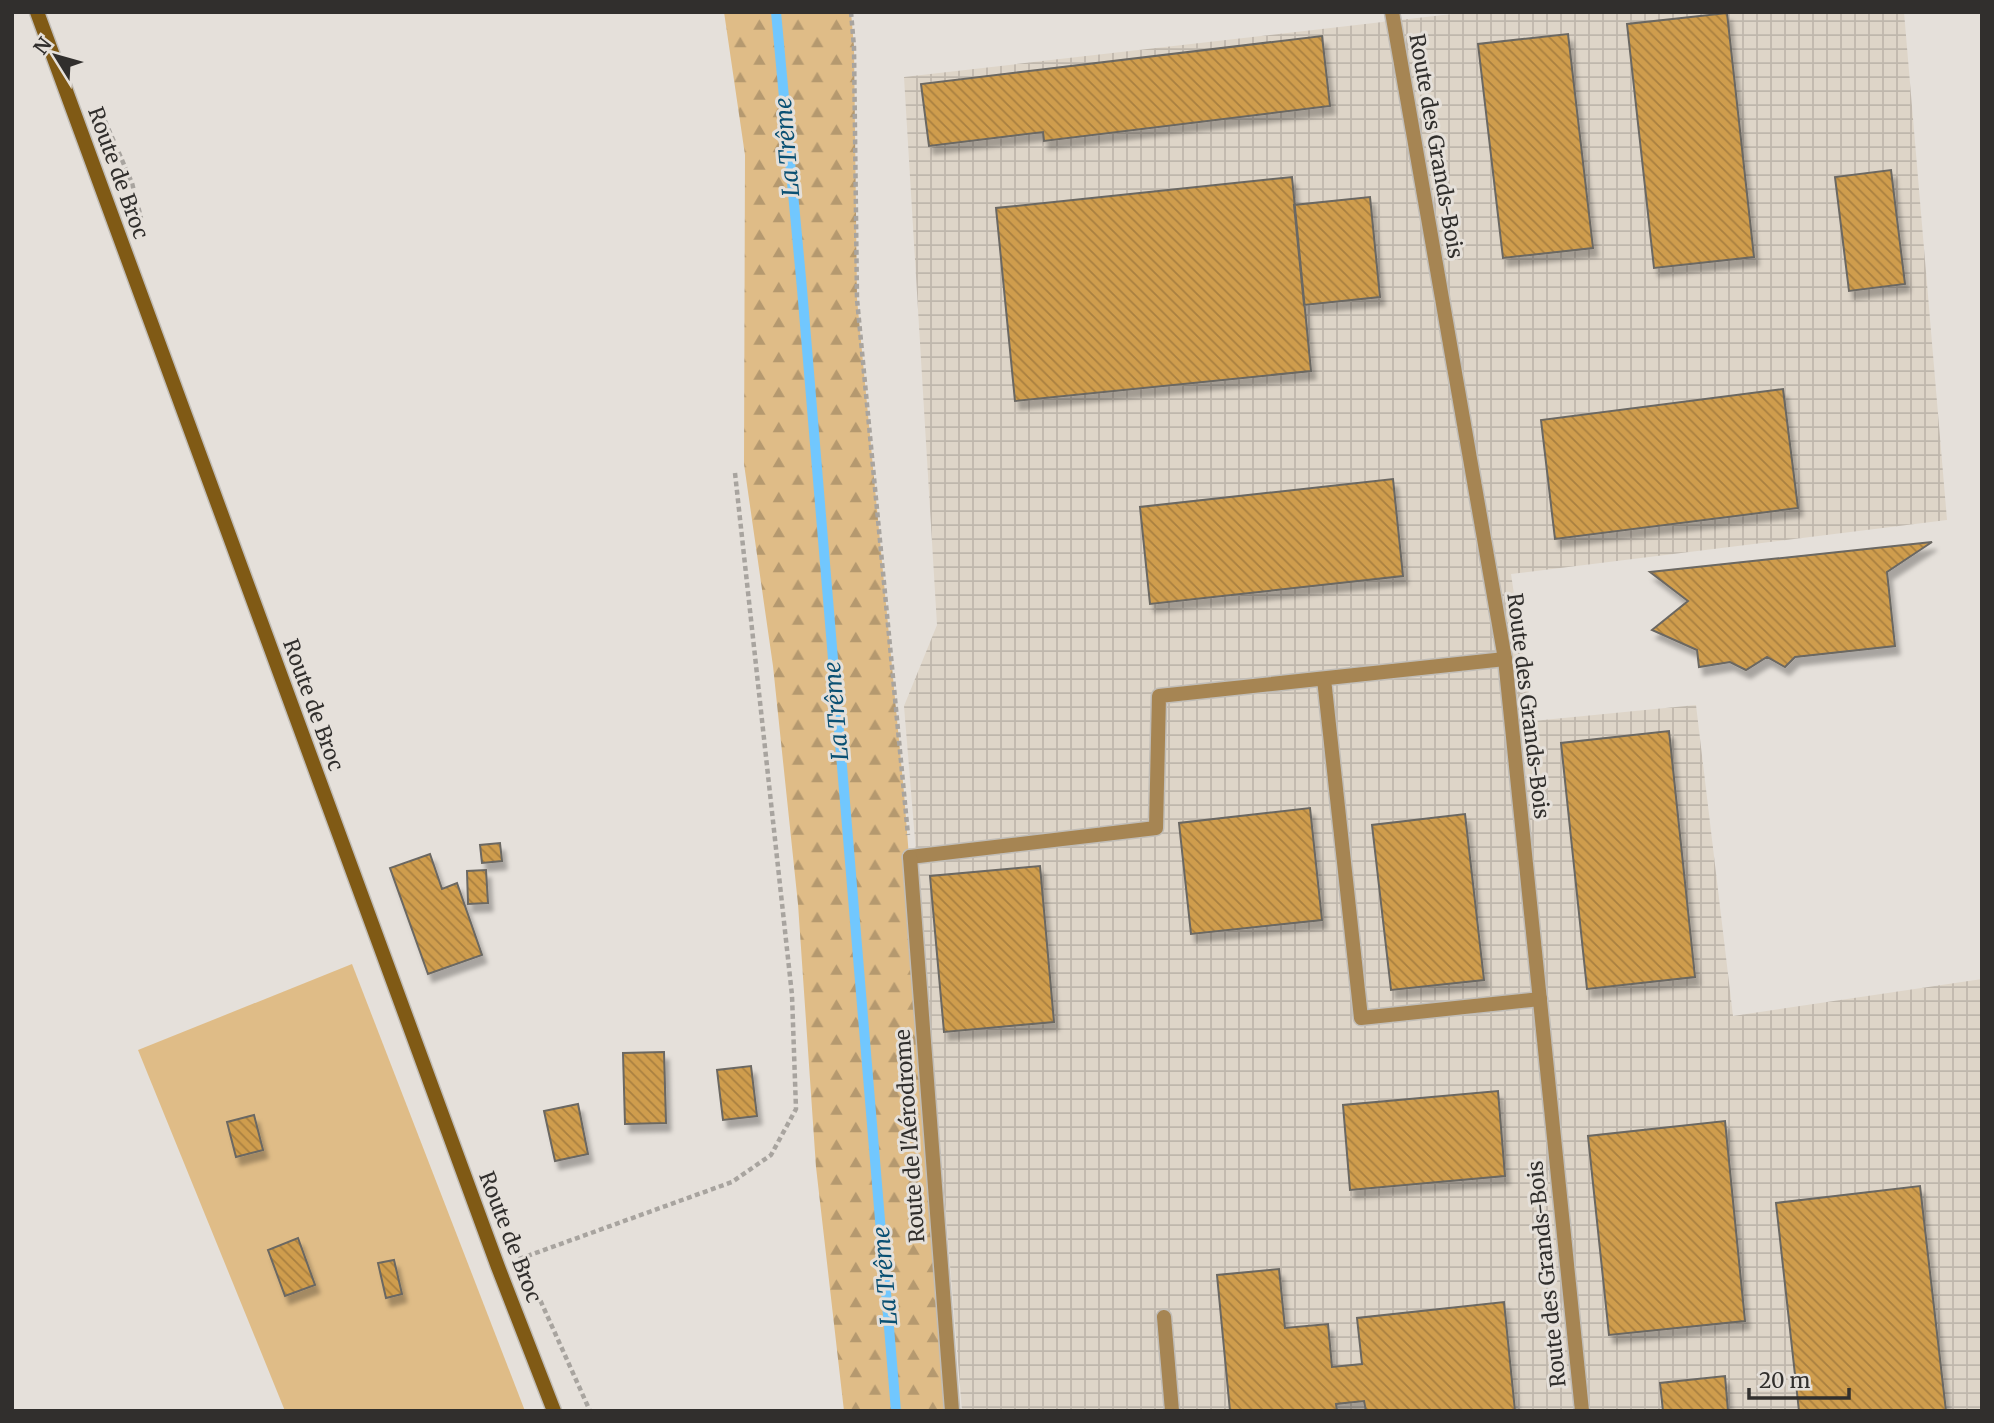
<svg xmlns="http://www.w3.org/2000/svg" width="1994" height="1423" viewBox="0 0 1994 1423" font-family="Merriweather,serif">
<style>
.industrial{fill:url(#industrial-grid)}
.green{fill:#dfbc87}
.forest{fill:url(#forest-firs)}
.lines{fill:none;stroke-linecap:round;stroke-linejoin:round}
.stream{stroke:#71c7fe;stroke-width:10}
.building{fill:url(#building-back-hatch);stroke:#6b6762;stroke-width:2;filter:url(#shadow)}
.lane-casing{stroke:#c1bdb7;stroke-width:17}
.street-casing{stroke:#c1bdb7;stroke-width:17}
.secondary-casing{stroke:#c1bdb7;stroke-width:17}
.path{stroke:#a8a49f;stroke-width:4.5;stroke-dasharray:5 3.5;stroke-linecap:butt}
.lane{stroke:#a68553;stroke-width:14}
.street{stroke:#a68553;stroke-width:14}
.secondary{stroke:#805a15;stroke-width:14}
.labels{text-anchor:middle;stroke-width:6;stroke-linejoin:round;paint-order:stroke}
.street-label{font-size:21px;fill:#312f2d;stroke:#e5e0da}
.water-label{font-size:23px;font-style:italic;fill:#0a5073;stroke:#e5e0da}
</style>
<defs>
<pattern id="industrial-grid" width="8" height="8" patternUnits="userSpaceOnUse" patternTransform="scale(1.75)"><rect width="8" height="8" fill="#ded5c8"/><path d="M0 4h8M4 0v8" fill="none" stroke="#bfb7ac"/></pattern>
<pattern id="forest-firs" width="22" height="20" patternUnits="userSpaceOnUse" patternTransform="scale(1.75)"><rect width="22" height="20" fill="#dfbc87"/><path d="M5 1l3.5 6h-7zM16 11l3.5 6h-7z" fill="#b5996f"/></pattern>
<pattern id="building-back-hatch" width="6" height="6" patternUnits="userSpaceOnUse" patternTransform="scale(1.75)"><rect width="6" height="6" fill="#cf9d4d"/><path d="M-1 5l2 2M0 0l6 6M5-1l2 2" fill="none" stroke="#a98040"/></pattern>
<filter id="shadow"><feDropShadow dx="4.5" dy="8" stdDeviation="2" flood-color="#0004"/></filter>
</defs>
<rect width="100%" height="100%" fill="#e5e0da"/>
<path class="industrial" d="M1469 12H1904L1947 520 1511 574 1533 721 1696 705 1733 1016 1982 979V1411H962L904 706 937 625 904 77Z"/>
<path class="green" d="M352 964 525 1411H285L138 1050Z"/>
<path class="forest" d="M724 12H851L854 47 857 299 904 793 952 1411H844L816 1167 798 904 773 666 744 464 745 155Z"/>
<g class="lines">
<path class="stream" d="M776 12 802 289 896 1411"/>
</g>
<path class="building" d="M1727 13 1754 257 1654 268 1627 24Z
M1568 34 1593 248 1503 258 1478 44Z
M1322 36 1330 106 1044 141 1043 132 929 146 921 84Z
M1891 170 1905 284 1849 291 1835 177Z
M1292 177 1311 371 1015 401 996 208Z
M1370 197 1380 297 1304 305 1294 205Z
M1783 389 1798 508 1555 539 1541 420Z
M1393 479 1403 576 1150 604 1140 507Z
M1932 542 1887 572 1895 646 1795 657 1785 667 1767 657 1746 670 1730 662 1699 667 1697 650 1652 630 1688 601 1650 572Z
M1669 731 1695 977 1587 989 1561 743Z
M1310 808 1322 920 1191 934 1179 823Z
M1465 814 1484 980 1391 990 1372 825Z
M500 843 502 861 482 863 480 845Z
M430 854 442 889 457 883 482 955 428 974 390 868Z
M1040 866 1054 1022 944 1032 930 876Z
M486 870 488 903 468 904 467 871Z
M664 1052 666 1123 625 1124 623 1053Z
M751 1066 757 1116 723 1120 717 1070Z
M1498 1091 1505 1176 1350 1190 1343 1105Z
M578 1104 588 1154 555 1161 544 1111Z
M254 1115 263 1150 236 1157 227 1122Z
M1725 1121 1745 1321 1609 1335 1588 1136Z
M1920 1186 1946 1411H1799L1776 1203Z
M298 1238 315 1285 285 1296 268 1250Z
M394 1260 402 1294 386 1298 378 1263Z
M1279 1269 1285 1328 1328 1324 1332 1367 1362 1364 1357 1318 1504 1302 1515 1411H1366L1364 1401 1336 1404 1337 1411H1230L1217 1275Z
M1725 1376 1728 1411H1663L1660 1383Z"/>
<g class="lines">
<g class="lane-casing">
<path id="lane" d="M1324 679 1361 1018 1540 999
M910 857 1156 828 1159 696 1505 659
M1164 1317 1172 1411"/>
</g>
<g class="street-casing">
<path id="street" d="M1392 12 1505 659 1582 1411
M910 857 952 1411"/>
</g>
<g class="secondary-casing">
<path id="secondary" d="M37 12 498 1267 554 1411"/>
</g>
<path class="path" d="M851 12 854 47 857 299 908 835
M105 121 132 183 141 218
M519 1259 732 1182 771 1155 796 1109 792 995 735 473
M537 1293 590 1411"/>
<use href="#lane" class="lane"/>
<use href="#street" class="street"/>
<use href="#secondary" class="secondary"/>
</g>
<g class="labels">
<g class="street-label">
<text transform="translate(1436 146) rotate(80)" y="7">Route des Grands-Bois</text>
<text transform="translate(118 173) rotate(70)" y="7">Route de Broc</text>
<text transform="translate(313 705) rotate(70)" y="7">Route de Broc</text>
<text transform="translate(1528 706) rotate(83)" y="7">Route des Grands-Bois</text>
<text transform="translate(910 1136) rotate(-94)" y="7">Route de l'Aérodrome</text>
<text transform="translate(510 1237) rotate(69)" y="7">Route de Broc</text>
<text transform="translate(1547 1274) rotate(-96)" y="7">Route des Grands-Bois</text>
</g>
<g class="water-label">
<text transform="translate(787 147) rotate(-95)" y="8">La Trême</text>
<text transform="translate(836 711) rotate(-95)" y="8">La Trême</text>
<text transform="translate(885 1276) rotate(-95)" y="8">La Trême</text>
</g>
</g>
<rect width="1994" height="1423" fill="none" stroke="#312f2d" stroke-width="28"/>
<g transform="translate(56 56) rotate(307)" stroke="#e5e0da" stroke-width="5" paint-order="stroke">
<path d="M0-5L12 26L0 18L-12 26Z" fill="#312f2d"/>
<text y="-10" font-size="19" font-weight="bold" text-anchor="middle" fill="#312f2d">N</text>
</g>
<path d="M1749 1388v10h100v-10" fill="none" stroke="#312f2d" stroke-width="3.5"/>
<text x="1759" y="1388" font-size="21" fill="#312f2d" stroke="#e5e0da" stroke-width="5" paint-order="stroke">20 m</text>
</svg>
